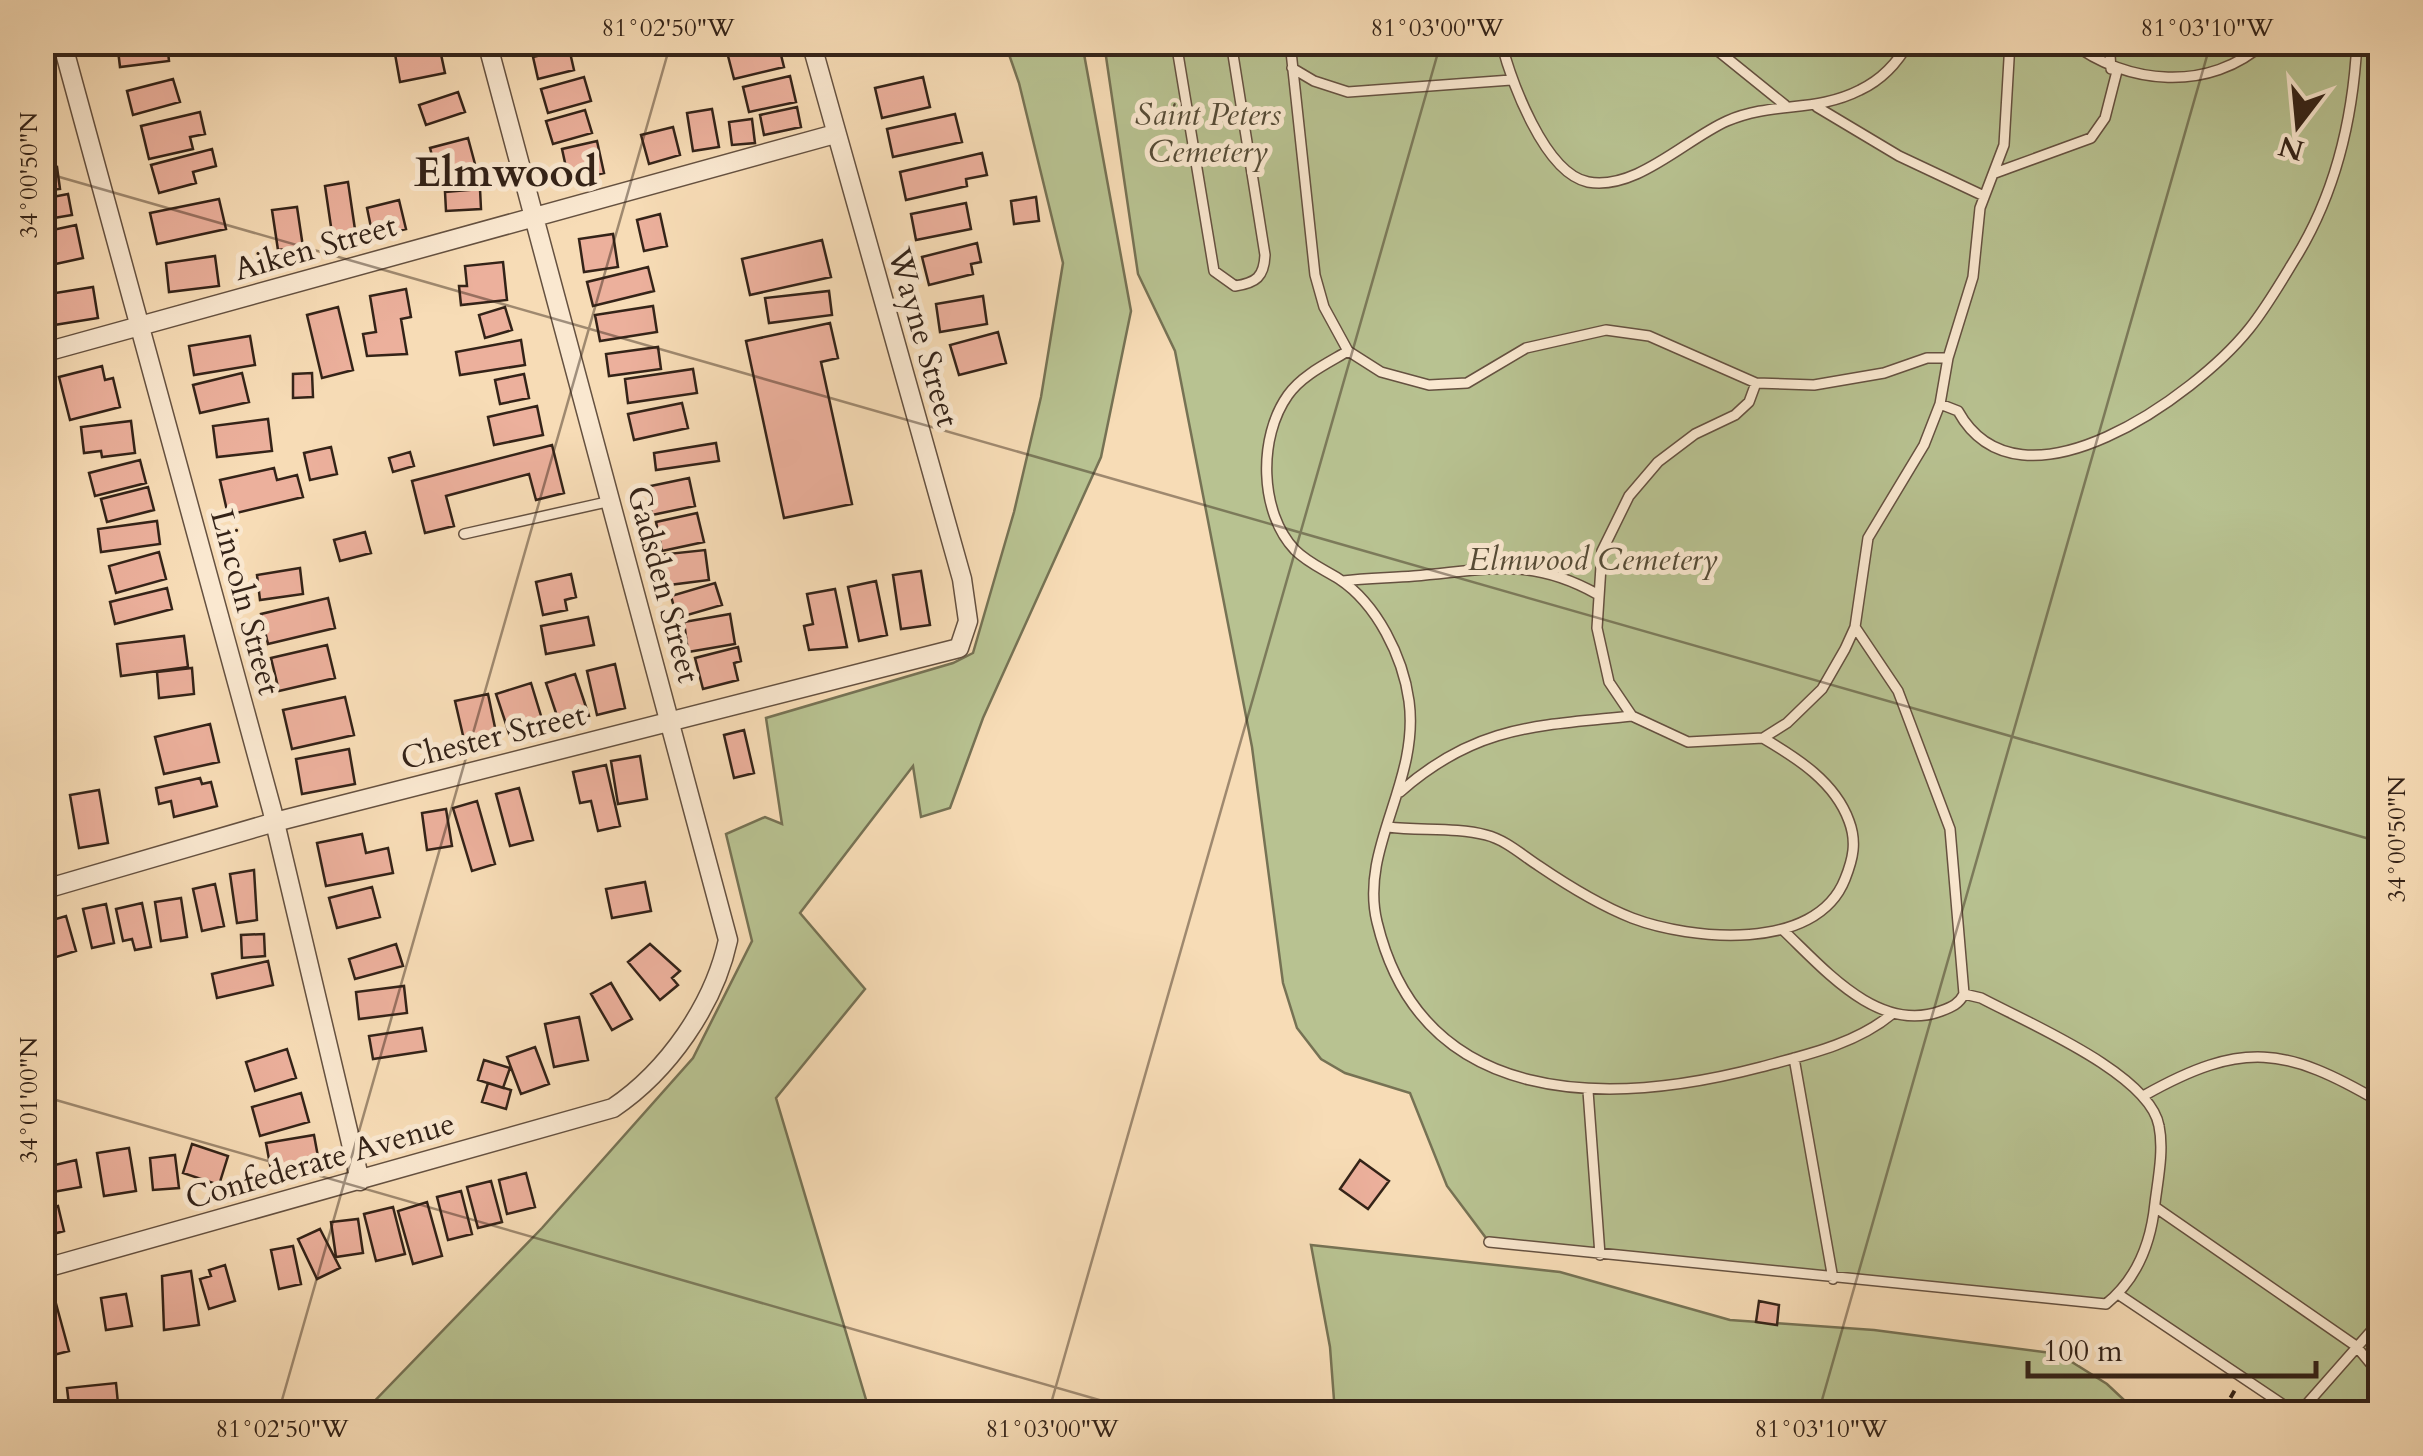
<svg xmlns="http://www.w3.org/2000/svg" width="2423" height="1456" viewBox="0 0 2423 1456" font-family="Cardo,serif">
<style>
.green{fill:#b8c291;stroke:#767254;stroke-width:2.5}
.building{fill:#ecb09c;stroke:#342318;stroke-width:2.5}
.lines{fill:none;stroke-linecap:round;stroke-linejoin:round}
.service-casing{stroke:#655140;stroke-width:12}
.minor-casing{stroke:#655140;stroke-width:21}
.path{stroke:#342318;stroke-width:4;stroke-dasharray:8 5;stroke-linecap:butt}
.service{stroke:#fae8d0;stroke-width:9}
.minor{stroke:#fae8d0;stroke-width:18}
.ticks{fill:none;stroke:#342318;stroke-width:2.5;stroke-opacity:0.45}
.labels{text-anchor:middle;stroke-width:10;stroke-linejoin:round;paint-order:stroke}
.park-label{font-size:32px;font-style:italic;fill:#554b36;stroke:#fae8d0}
.street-label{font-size:32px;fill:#342318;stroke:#fae8d0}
.district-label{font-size:42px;font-weight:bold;fill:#342318;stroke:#fae8d0}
.neatline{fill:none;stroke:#342318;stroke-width:4}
.ticks-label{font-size:25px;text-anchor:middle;fill:#342318}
</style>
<rect width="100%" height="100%" fill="#f7dcb6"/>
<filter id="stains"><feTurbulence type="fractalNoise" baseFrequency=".002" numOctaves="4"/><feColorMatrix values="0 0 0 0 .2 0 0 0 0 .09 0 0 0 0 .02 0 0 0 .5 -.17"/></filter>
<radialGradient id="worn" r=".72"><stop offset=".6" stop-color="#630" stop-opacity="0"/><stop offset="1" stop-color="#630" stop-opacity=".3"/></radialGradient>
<path class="green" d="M1005 43H1082L1131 311 1101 457 983 718 950 808 921 817 913 766 800 913 865 989 776 1098 870 1413H363L542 1228 693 1058 752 941 726 834 765 817 782 824 766 718 953 663 973 653 1014 512 1041 397 1063 263 1019 83Z
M1104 43H2380V1413H2297L2118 1294 2106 1304 1489 1242 1447 1186 1410 1093 1345 1073 1321 1059 1297 1028 1283 983 1252 747 1175 351 1138 274Z
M1311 1245 1560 1272 1730 1320 1874 1330 2059 1354 2107 1384 2138 1413H1335L1330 1347Z"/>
<path class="building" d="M117 42H167L169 61 120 67Z
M778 43 784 67 734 79 728 56Z
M439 45 445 73 400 82 395 54Z
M569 48 574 70 538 79 533 57Z
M790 76 796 102 749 112 743 87Z
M584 77 591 101 548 113 541 89Z
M923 77 930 107 882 118 875 88Z
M173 79 180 102 133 115 127 91Z
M458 92 465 112 426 125 419 105Z
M797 107 801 127 764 135 760 115Z
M712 109 719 147 693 151 687 113Z
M585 110 592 133 553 144 546 121Z
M200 112 205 134 190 137 193 149 149 159 141 126Z
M955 114 962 142 893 157 887 129Z
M752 119 755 143 732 145 729 122Z
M673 127 680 155 649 164 641 135Z
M468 138 475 164 437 174 430 148Z
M597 141 604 173 569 181 562 149Z
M212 149 216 166 193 172 196 183 159 193 151 165Z
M982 153 987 175 966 179 967 186 906 200 900 172Z
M57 167 60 189 42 191V170Z
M348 182 357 243 334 247 325 186Z
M480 189 481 209 446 211 445 192Z
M68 194 72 215 42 220V199Z
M1036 197 1039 221 1014 224 1011 201Z
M219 199 226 229 157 244 150 213Z
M399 200 406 229 373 237 367 208Z
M966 203 971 229 916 240 911 214Z
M297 207 303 247 278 250 272 210Z
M660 214 667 246 644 251 637 220Z
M76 225 83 258 42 267 43 232Z
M613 234 618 267 584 272 579 239Z
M822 240 831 277 750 295 742 259Z
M977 243 981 262 971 264 973 274 929 285 922 257Z
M215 256 219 286 169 292 166 263Z
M503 262 507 300 461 305 459 286H467L465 266Z
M648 267 654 291 593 306 587 282Z
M93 287 98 318 48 326 43 295Z
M406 289 411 317 401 319 407 354 367 356 363 334 376 332 370 296Z
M829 291 832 315 769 323 765 298Z
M983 296 987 324 940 332 936 304Z
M653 306 657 332 600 341 595 315Z
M338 307 353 370 322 378 307 315Z
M505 307 512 330 485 338 479 315Z
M830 323 838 358 821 362 852 504 784 518 746 341Z
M998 332 1006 363 959 375 950 345Z
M250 336 255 365 194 375 189 346Z
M521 340 525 365 460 375 456 352Z
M658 347 661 369 609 376 606 354Z
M102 366 105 380 113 378 120 407 70 420 59 377Z
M693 369 697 393 628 403 625 379Z
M242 373 249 402 200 413 193 385Z
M312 373 313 397 293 398V374Z
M524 374 529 398 500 404 495 380Z
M682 403 688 428 634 440 628 414Z
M537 406 543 435 494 445 488 417Z
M268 419 272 451 217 457 213 426Z
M131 421 135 453 102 457 101 451 84 453 81 427Z
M716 443 719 461 656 470 654 453Z
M552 445 564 493 536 500 529 474 446 496 454 526 425 533 412 481Z
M331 447 337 474 310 480 304 453Z
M410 452 414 466 393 472 389 458Z
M140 460 146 483 95 496 89 473Z
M274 468 277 480 297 475 303 497 228 515 220 480Z
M689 478 695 506 652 515 646 487Z
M148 487 154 510 107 522 101 499Z
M697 513 704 542 662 551 656 522Z
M157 521 160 544 101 552 98 529Z
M365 532 371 553 340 561 334 540Z
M705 550 709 580 661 586 658 555Z
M159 552 166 579 116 593 109 566Z
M300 568 303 594 260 600 257 575Z
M921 571 930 625 901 629 893 575Z
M571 574 576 597 565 600 567 610 543 615 536 582Z
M876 581 887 635 859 641 848 587Z
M715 583 722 605 677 618 671 596Z
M167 588 172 609 115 624 110 602Z
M835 589 847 647 809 650 804 626 813 624 807 594Z
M328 598 335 628 268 644 261 614Z
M730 614 735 644 688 652 684 622Z
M588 617 594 645 546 654 541 626Z
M184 636 188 667 121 676 117 644Z
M327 645 335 678 279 691 271 658Z
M738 647 741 661 734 663 738 680 703 689 695 658Z
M615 664 625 708 597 715 587 671Z
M192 668 194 694 159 698 157 672Z
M575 674 589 716 560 725 546 683Z
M531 683 545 729 511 739 496 694Z
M488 694 497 737 465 744 455 701Z
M345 697 354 735 292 749 283 710Z
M210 724 219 762 164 774 155 737Z
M744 730 754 773 734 778 724 735Z
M349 749 355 784 302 794 296 759Z
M640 756 647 799 618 804 611 761Z
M606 765 620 826 598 831 591 801 580 803 573 772Z
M200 778 202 784 211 782 217 806 174 817 171 801 159 804 156 788Z
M519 788 533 840 510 846 496 794Z
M99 790 108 843 79 848 70 795Z
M477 801 495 864 472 871 453 808Z
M446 809 452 846 427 850 422 813Z
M49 819 55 856 42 858V820Z
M362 834 366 853 388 848 393 873 326 886 317 843Z
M254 870 257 920 237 923 230 874Z
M645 882 651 911 612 918 606 889Z
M215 884 224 926 202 931 193 889Z
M372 887 380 917 337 928 329 898Z
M181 898 187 937 161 941 155 902Z
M142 903 151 947 135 950 132 939 123 941 116 909Z
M106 904 114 943 92 948 83 909Z
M66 916 76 951 53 958 42 923Z
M264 934 265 956 242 958 241 935Z
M396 944 403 966 355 979 349 959Z
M650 944 680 971 672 978 678 985 660 1000 628 962Z
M268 961 273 985 217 998 212 974Z
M611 983 632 1019 612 1030 591 994Z
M404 986 407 1013 359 1019 356 992Z
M579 1017 588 1060 554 1067 545 1024Z
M422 1028 426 1051 373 1059 369 1036Z
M535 1047 549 1084 521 1094 507 1057Z
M287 1049 296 1078 255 1091 246 1062Z
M484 1060 510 1068 503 1088 478 1080Z
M488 1083 511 1090 506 1109 482 1102Z
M301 1093 309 1122 260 1136 252 1107Z
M314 1135 319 1162 271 1170 266 1143Z
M192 1144 228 1156 219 1185 183 1173Z
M129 1148 136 1191 104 1196 97 1153Z
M175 1155 179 1188 153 1190 150 1158Z
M76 1160 81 1187 42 1194V1168Z
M1360 1160 1389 1181 1368 1209 1340 1189Z
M526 1173 535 1207 507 1214 499 1180Z
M491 1181 502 1222 478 1228 467 1187Z
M461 1191 472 1234 448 1240 437 1197Z
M427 1202 442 1256 413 1264 398 1211Z
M58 1206 64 1231 42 1237V1210Z
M393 1207 405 1254 376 1261 364 1214Z
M358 1219 363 1253 336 1257 331 1222Z
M320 1229 340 1268 317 1279 298 1239Z
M293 1246 301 1284 279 1289 271 1250Z
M225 1265 235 1301 209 1309 200 1279 211 1276 209 1270Z
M191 1271 199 1325 164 1330 162 1276Z
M126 1294 132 1326 106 1330 101 1298Z
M55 1300 69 1351 42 1358V1303Z
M1759 1301 1779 1305 1777 1325 1756 1322Z
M116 1383 119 1414H70L67 1388Z"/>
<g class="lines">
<g class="service-casing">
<path id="service" d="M1176 42 1214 271 1235 286C1256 283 1264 277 1265 255L1231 42
M1290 42 1315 275 1324 307 1348 351 1381 372 1429 385 1467 383 1526 348 1606 330 1649 336 1756 383 1814 385 1884 373 1927 358H1948
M1501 42C1511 80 1544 173 1588 182 1636 191 1686 139 1727 121 1773 101 1815 113 1860 90 1881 80 1898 62 1909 42
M1707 42 1785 105
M2071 42C2126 85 2210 93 2265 42
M2109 42 2111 69
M1292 68 1314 81 1348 92 1511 80
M1817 107 1899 156 1984 196
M1995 173 2091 138 2105 118 2117 71
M1348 351C1328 363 1302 375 1288 395 1258 437 1259 512 1295 550 1308 563 1325 570 1339 579 1377 604 1403 657 1409 701 1420 782 1359 848 1377 922 1422 1109 1608 1107 1761 1067 1806 1055 1856 1044 1892 1014
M1756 383 1749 402 1735 415 1695 434 1658 462 1629 496 1602 551 1597 628 1609 682 1632 716 1688 742 1763 738 1787 723 1822 689 1845 649 1855 627 1868 538 1924 445 1940 404 1948 358 1973 277 1980 208 2004 145 2010 42
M1940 404 1958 411C2020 523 2196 395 2249 329 2266 308 2281 282 2295 259 2336 193 2353 119 2357 42
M464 534 611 501
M1343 581C1366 578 1390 578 1414 576 1487 570 1529 556 1597 594
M1400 792C1476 725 1536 726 1632 716
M1388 827C1419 831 1456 827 1486 835 1506 840 1522 855 1539 866 1567 885 1599 905 1632 918 1690 940 1816 953 1845 879 1853 859 1857 842 1849 821 1835 782 1797 758 1763 738
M1784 931C1825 970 1879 1034 1941 1011 1952 1007 1959 1004 1964 994L1950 829 1898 691 1855 627
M1794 1058 1833 1279
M1588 1091 1600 1255
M2145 1095C2243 1040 2286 1047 2380 1102
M2155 1207 2356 1346 2380 1375
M1489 1242 2106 1304C2137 1279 2151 1243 2155 1203 2158 1179 2164 1150 2159 1126 2150 1074 2026 1022 1981 998L1964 994
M2118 1294 2297 1414
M2298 1414 2380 1321"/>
</g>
<g class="minor-casing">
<path id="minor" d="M62 42 272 810 360 1181
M42 353 835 134
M42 890 275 822 959 648 968 621 962 579 811 42
M42 1269 613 1108C668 1071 714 1005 728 940L487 42"/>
</g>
<path class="path" d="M2183 1410 2206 1400 2212 1414
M2210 1413 2228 1402 2235 1390"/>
<use href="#service" class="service"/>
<use href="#minor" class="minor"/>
</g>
<path class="ticks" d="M42 172 2380 842M42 1096 1148 1414M278 1414 671 42M1048 1414 1441 42M1818 1414 2211 42"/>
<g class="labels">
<g class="park-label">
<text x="1208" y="125">Saint Peters<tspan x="1208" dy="37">Cemetery</tspan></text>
<text x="1593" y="570">Elmwood Cemetery</text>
</g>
<g class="street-label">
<text transform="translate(315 247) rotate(-16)" y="11">Aiken Street</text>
<text transform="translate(924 337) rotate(74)" y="11">Wayne Street</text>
<text transform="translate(664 584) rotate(75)" y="11">Gadsden Street</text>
<text transform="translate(246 602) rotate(75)" y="11">Lincoln Street</text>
<text transform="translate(493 736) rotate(-14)" y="11">Chester Street</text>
<text transform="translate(320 1160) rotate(-16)" y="11">Confederate Avenue</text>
</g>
<g class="district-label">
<text x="506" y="186">Elmwood</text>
</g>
</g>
<rect width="2423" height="1456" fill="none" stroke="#f7dcb6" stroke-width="110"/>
<g transform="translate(2298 125) rotate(196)" stroke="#fae8d0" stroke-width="8" paint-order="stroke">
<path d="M0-8L18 38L0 25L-18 38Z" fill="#342318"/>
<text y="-15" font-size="28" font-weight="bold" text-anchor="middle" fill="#342318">N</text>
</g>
<path d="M2028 1361v15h288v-15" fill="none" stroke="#342318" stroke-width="5"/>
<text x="2043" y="1361" font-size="30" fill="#342318" stroke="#fae8d0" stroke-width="8" paint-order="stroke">100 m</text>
<rect x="55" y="55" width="2313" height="1346" class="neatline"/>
<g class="ticks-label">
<text x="668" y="36">81°02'50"W</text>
<text x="1437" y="36">81°03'00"W</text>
<text x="2207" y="36">81°03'10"W</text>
<text transform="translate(28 175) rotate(-90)" y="9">34°00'50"N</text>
<text transform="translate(2396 839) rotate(-90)" y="9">34°00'50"N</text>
<text transform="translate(28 1100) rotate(-90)" y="9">34°01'00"N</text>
<text x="282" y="1437">81°02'50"W</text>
<text x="1052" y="1437">81°03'00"W</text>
<text x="1821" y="1437">81°03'10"W</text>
</g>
<rect width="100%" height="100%" filter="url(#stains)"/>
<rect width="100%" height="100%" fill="url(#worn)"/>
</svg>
